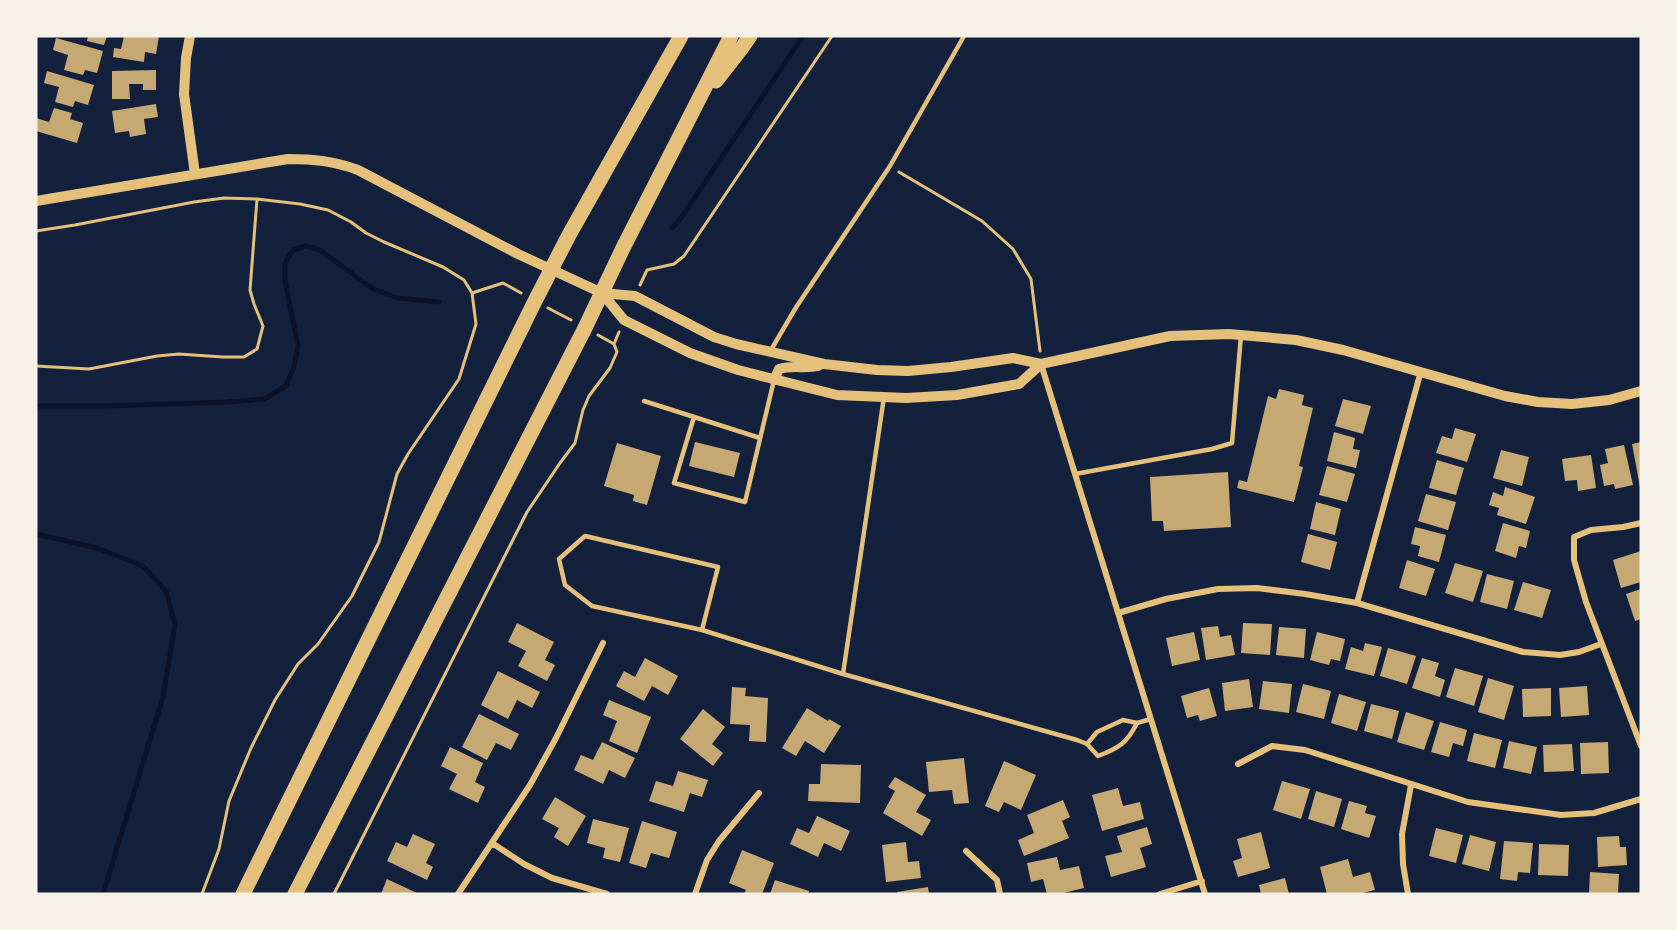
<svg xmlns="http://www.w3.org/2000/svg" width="1677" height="930" viewBox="0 0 1677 930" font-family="Poppins,sans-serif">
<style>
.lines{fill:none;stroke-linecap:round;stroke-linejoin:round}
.stream{stroke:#0b132b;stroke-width:5}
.building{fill:#c6a872}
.path{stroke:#e5c07b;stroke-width:3}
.service{stroke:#e5c07b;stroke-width:4.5}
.minor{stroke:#e5c07b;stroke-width:6}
.tertiary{stroke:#e5c07b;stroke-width:10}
.trunk{stroke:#e5c07b;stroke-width:15}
</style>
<rect width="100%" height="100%" fill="#14213d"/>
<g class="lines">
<path class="stream" d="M672 228 681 218 803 36
M36 406H108L227 402 264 399 286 386 294 367 298 346 285 281V263L293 250 306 246 320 250 373 289 398 298 439 302
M36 534 97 548 143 566 166 591 175 625 163 697 103 894"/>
</g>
<path class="building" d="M88 36H107L104 45 87 41Z
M124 36H159L156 54 145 52 144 62 113 57 114 48 121 49Z
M56 38 103 51 97 73 85 70 83 75 64 70 68 55 53 50Z
M156 70V90H143V84H129L130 99H112V71Z
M47 71 94 85 88 105 75 101 73 107 55 102 59 87 44 83Z
M156 104 158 117 144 119 146 134 130 137 129 131 115 133 112 111Z
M54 108 72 113 70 119 83 123 77 143 36 131V118L49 122Z
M1279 389 1304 395 1302 405 1313 408 1299 466 1303 467 1294 502 1237 488 1239 480 1247 482 1268 396 1276 399Z
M1343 399 1371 406 1363 434 1335 426Z
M1455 428 1476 434 1467 462 1436 453 1442 436 1452 439Z
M1334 432 1355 438 1353 449 1360 450 1356 468 1327 461Z
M695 442 740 453 734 477 689 466Z
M1641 442V487H1640L1632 444Z
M617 443 661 456 647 505 633 501 634 495 604 486Z
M1624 445 1633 485 1615 489 1614 484 1604 486 1600 465 1608 463 1605 449Z
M1501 450 1529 457 1522 486 1493 478Z
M1591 455 1596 488 1578 491 1577 480 1565 481 1562 459Z
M1437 460 1464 468 1456 495 1429 488Z
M1327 466 1355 474 1347 502 1319 495Z
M1228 472 1231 527 1164 531 1163 521H1152L1150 477Z
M1505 487 1535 497 1526 524 1497 515 1499 508 1489 505 1493 492 1503 496Z
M1426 494 1456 502 1448 530 1418 521Z
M1316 502 1341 509 1335 535 1310 529Z
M1503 523 1530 531 1526 548 1519 546 1516 558 1495 551Z
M1415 527 1446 535 1439 562 1418 556 1420 546 1411 544Z
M1308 534 1337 542 1330 570 1301 562Z
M1641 551V582L1621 588 1613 560Z
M1407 560 1435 569 1426 596 1399 588Z
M1455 563 1483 571 1473 602 1445 593Z
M1487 574 1514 581 1507 609 1480 602Z
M1523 582 1551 590 1542 618 1514 610Z
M1641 589V619L1635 621 1626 594Z
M517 623 554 642 545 660 555 665 547 681 518 666 526 651 508 642Z
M1243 623 1272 624 1270 655 1241 653Z
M1218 626 1220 637 1231 635 1235 655 1206 660 1201 628Z
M1279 627 1306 629 1304 658 1276 655Z
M1194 632 1200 660 1172 666 1166 638Z
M1317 632 1345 639 1340 661 1331 659 1329 665 1310 660Z
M1365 643 1382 647 1374 676 1345 669 1351 647 1363 651Z
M1388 648 1416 656 1407 684 1380 676Z
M645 658 678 676 668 695 652 686 644 701 616 686 624 671 635 677Z
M1422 658 1439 663 1435 676 1445 680 1440 697 1412 688Z
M1455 668 1483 676 1474 706 1446 697Z
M498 671 540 692 532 708 517 700 508 719 481 705Z
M1488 678 1514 686 1504 720 1478 712Z
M1249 679 1253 707 1225 711 1222 683Z
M1263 681 1292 684 1289 713 1259 709Z
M1303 684 1331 691 1324 719 1296 712Z
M1587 686 1589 715 1561 717 1559 688Z
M732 687 746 688 745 696 768 698 766 742 749 741 750 725 730 724Z
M1209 688 1217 716 1200 721 1198 715 1187 718 1181 696Z
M1551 688V716L1523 717 1522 689Z
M1339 694 1366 702 1357 731 1331 723Z
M609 700 651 717 637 753 609 741 617 721 603 715Z
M1371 704 1399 711 1392 739 1364 731Z
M807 708 828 721 829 719 841 726 824 753 805 741 796 756 782 748Z
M703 709 725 727 712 744 723 753 713 766 680 739Z
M1406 712 1434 721 1424 750 1397 742Z
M479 714 519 734 511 750 496 743 487 760 462 747Z
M1440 722 1467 730 1463 746 1453 743 1449 757 1431 752Z
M1474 733 1502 740 1495 768 1467 761Z
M1509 741 1537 747 1531 774 1503 768Z
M602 742 635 758 625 778 609 770 603 784 574 770 581 755 593 760Z
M1608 742 1609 773 1581 774 1580 743Z
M1572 744 1574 771 1544 772 1543 745Z
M450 747 483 763 475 782 485 787 478 803 449 789 457 774 441 766Z
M964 758 969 803 954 804 952 790 929 792 926 762Z
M1004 761 1036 775 1021 810 1004 802 999 812 985 806Z
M821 764 861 765 860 803 808 801 809 784H820Z
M678 771 708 780 702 797 690 793 684 812 649 801 656 781 673 786Z
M895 777 926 795 916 812 931 820 922 836 883 813 895 791 888 787Z
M1282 781 1310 789 1301 819 1273 810Z
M1118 788 1123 806 1140 802 1144 819 1102 831 1092 795Z
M1316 791 1342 799 1334 827 1308 819Z
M555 797 586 816 568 846 554 837 559 828 542 819Z
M1063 800 1070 817 1062 821 1069 838 1024 856 1018 840 1034 833 1027 815Z
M1349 801 1367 806 1365 813 1376 816 1369 838 1341 829Z
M817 816 850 831 841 851 824 843 818 857 790 844 797 828 809 833Z
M593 819 629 828 620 862 603 858 605 848 587 843Z
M642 821 677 832 669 858 651 853 646 868 629 863Z
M1147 827 1152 844 1140 848 1146 867 1111 877 1105 856 1122 852 1117 836Z
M1436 828 1463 835 1456 863 1429 856Z
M1261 832 1270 868 1238 877 1233 861 1242 858 1237 839Z
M413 834 435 844 426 863 433 867 427 880 387 861 396 842 407 847Z
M1470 835 1496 842 1489 871 1462 864Z
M1619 836 1620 847H1626L1627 865 1598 867 1597 837Z
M1504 841 1533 843 1530 873 1518 872 1517 881 1500 879Z
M906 842 908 862 919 861 921 878 886 882 882 845Z
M1539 844 1569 845 1568 876 1538 875Z
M742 850 774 863 762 894H744L746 890 729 883Z
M1057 857 1060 870 1079 866 1084 888 1059 894H1047L1043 879 1031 882 1027 863Z
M1348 859 1353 877 1370 872 1375 890 1358 894H1327L1320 867Z
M1590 872 1619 874 1618 894H1589Z
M1285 878 1289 894H1261L1259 885Z
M387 879 419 894H381Z
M775 880 809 891 808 894H770Z
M928 887 929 894H897V892Z"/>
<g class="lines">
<path class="path" d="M899 172 982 221 1013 249 1031 279 1040 351
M36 231 75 225 194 202 224 198 257 199 300 204 328 210 351 222 366 233 384 242 443 267 464 280 472 293 503 283 521 293
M640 285 647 270 674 264 684 256 832 36
M548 308 571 320
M598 335 614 344
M36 366 89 369 157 356 179 354 223 357H244L257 349 263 326 254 304 250 290 257 199
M202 894 219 849 229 801 251 748 275 700 298 664 318 644 352 596 379 542 397 474 408 454 459 379 476 324 472 293
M334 894 527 512 560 463 575 443 583 410 589 396 610 368 617 352 614 344 619 332"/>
<path class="service" d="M771 350 795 309 890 166 964 36
M644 401 760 438
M694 417 674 483 745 502 774 380
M1075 474 1212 449 1232 443 1241 335
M702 630 592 606 565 585 559 559 585 536 718 567 702 630 843 674 884 397
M843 674 1077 740 1087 744 1098 756C1119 748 1127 743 1137 723
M1087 744 1097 732 1123 720 1137 723 1151 719"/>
<path class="minor" d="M1041 364 1205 894
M1641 523 1623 527 1591 530 1574 537V560L1586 602 1641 746
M1357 603 1421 371
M1118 613 1166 599 1218 589 1257 588 1305 594 1357 603 1523 652 1560 655 1579 652 1601 644
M1238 764 1272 746 1305 750 1468 802 1561 815 1594 813 1641 799
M492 843 524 864 552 878 607 894
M966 851 997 880 1000 894
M458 894 530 785 556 738 603 643
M695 894 707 860 719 841 759 793
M1160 894 1202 881
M1408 894 1403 864 1402 834 1411 785"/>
<path class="tertiary" d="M190 36 186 58 184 94 195 174
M36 201 288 159C313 159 334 161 358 170L518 254 602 293 635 296 714 337 736 344 824 364 877 370 908 371 951 367 1013 358 1041 364 1170 336 1229 334 1296 340 1343 350 1505 396 1538 402 1572 404 1609 400 1641 391
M602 293 624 320 690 353 738 370 837 395 906 398 957 395 1019 384 1041 364
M774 380 779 369C792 365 805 369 818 366"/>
<path class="trunk" d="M716 81 741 49 750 36
M243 894 535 301 569 235 681 36
M295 894 585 328 623 248 731 36"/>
</g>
<rect width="1677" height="930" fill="none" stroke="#f6f1e7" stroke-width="75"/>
</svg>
